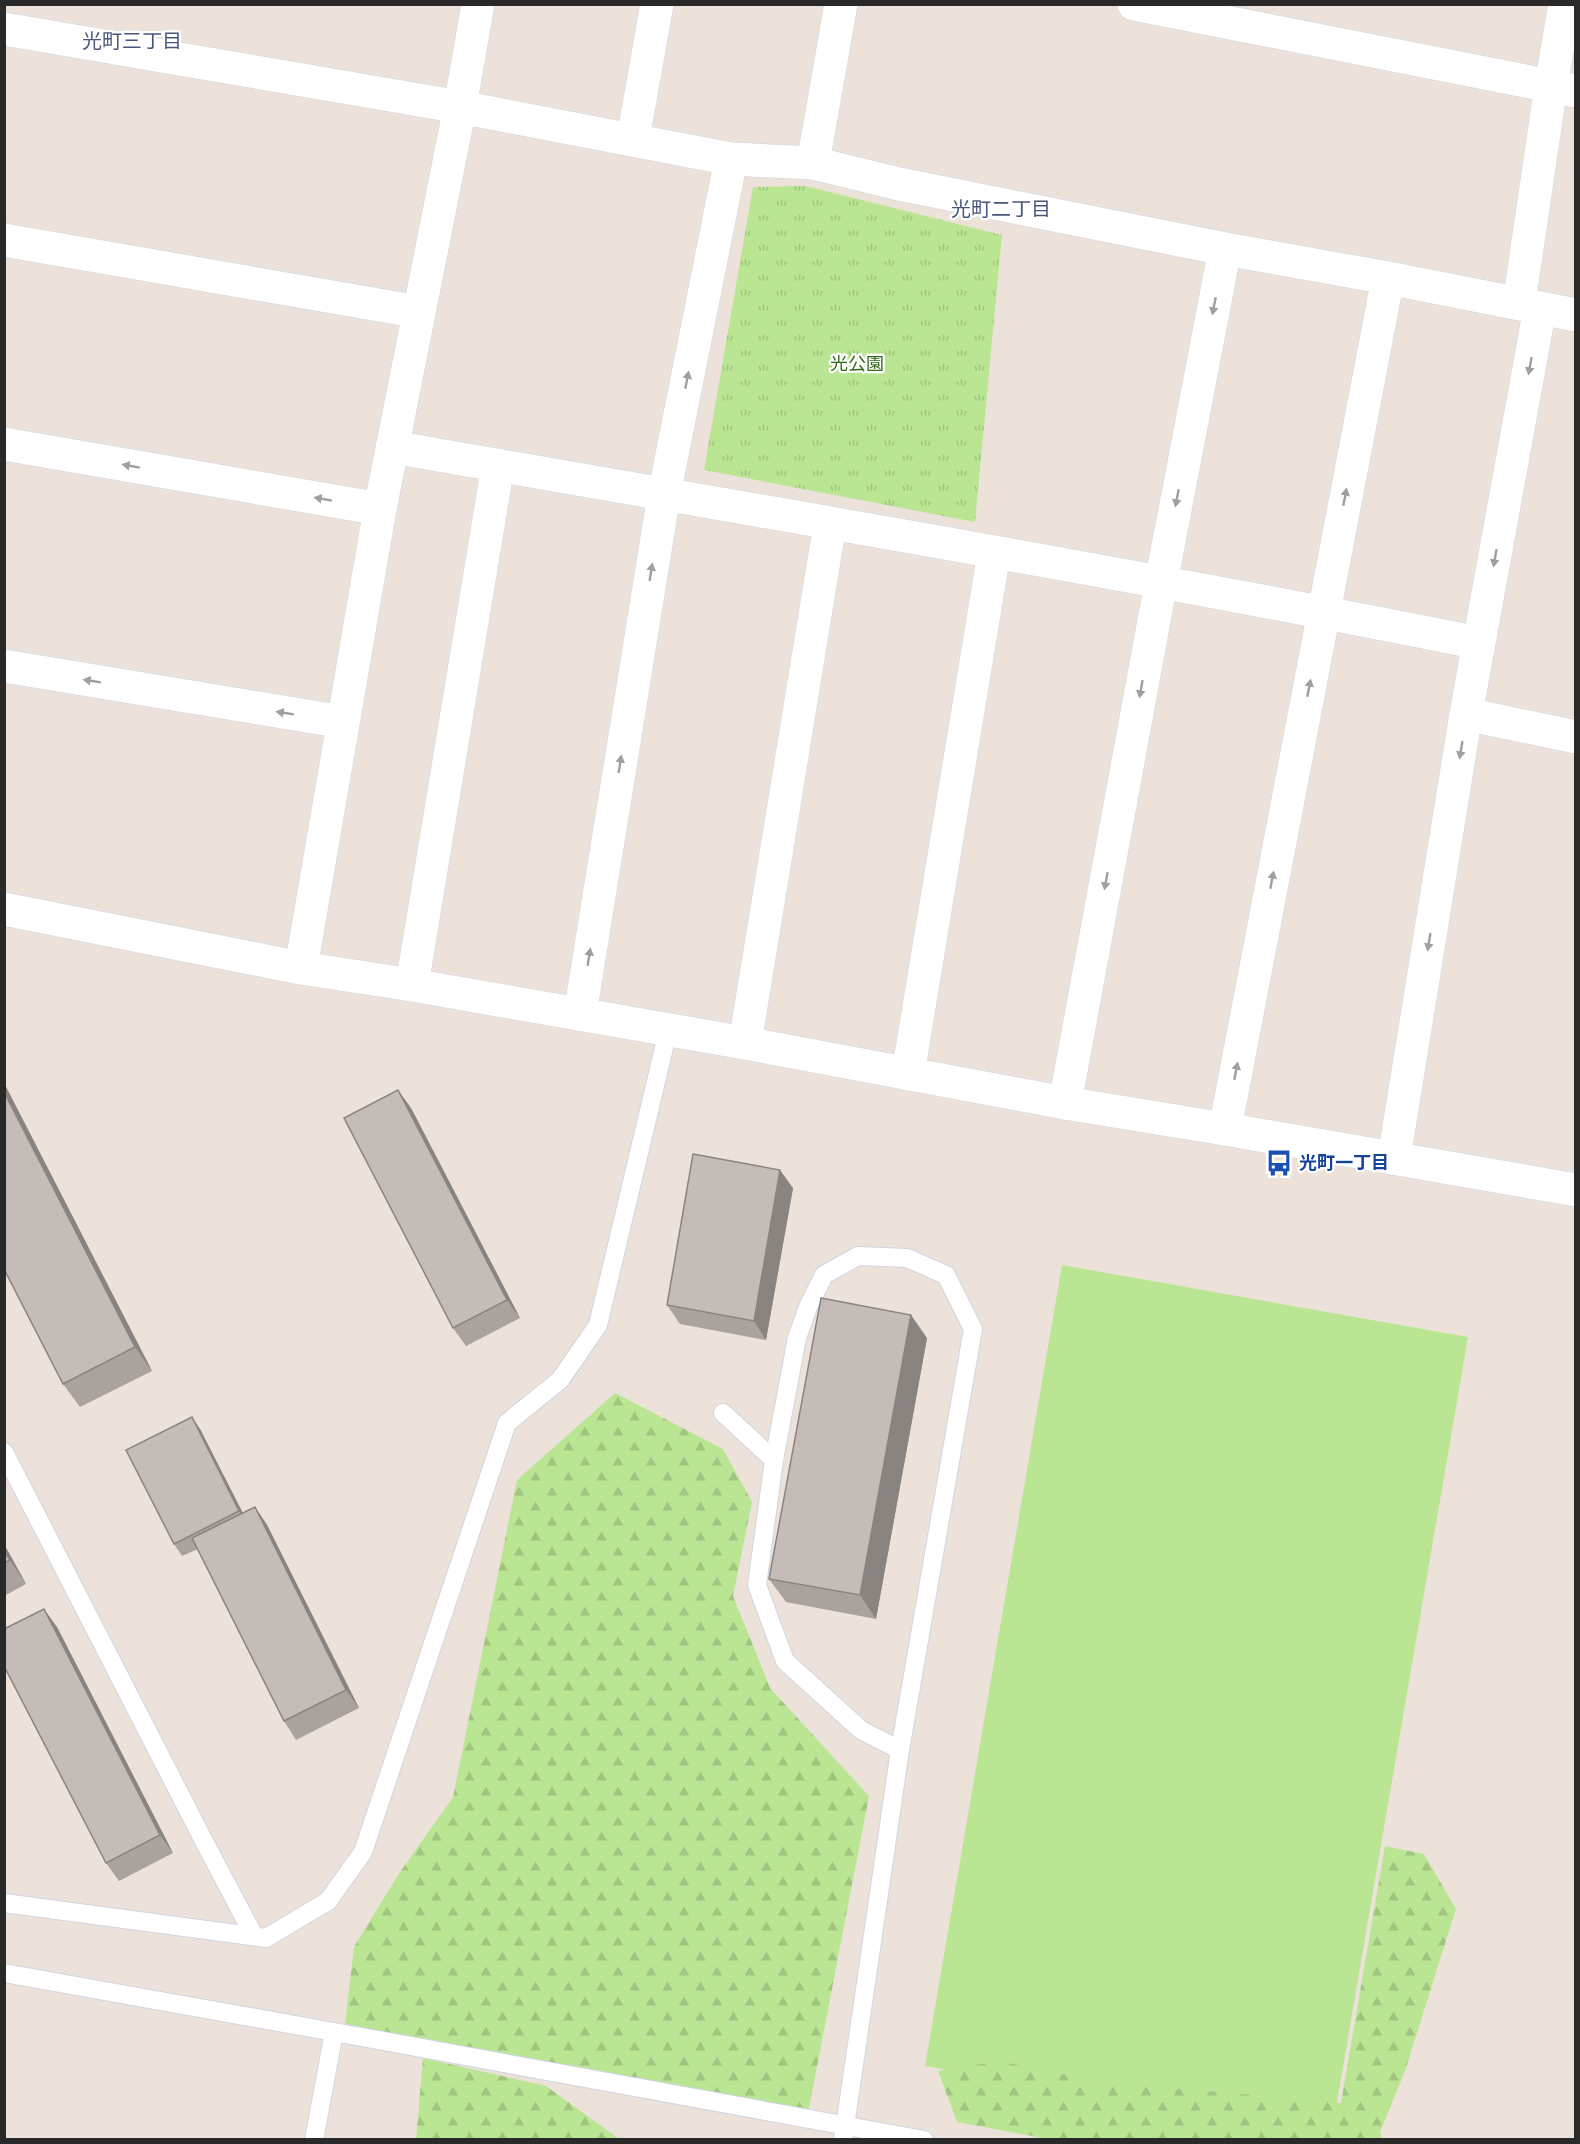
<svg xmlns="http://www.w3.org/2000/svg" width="1580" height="2144" viewBox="0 0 1580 2144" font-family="'Fira Sans Condensed','Noto Sans JP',sans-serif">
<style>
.grass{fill:#bae693}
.forest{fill:url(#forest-firs)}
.park{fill:url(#park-tufts)}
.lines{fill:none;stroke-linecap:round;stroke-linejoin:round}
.service-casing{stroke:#cfd5e3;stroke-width:20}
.minor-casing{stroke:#cfd5e3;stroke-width:34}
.tertiary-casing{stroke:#cfd5e3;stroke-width:34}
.service{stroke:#fff;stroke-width:18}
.minor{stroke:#fff;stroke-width:33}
.tertiary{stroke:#fff;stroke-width:33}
.wall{fill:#a9a29d}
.shaded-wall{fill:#898480}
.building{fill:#c4bcb7;stroke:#898480;stroke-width:1.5}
.oneway{fill:#9f9f9f}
.labels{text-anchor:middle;stroke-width:4.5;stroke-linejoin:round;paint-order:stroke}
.park-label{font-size:18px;fill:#316916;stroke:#fff}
.transit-label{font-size:18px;font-weight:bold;fill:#164399;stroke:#fff;text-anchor:start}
.neighbourhood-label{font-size:20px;fill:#47577c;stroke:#fff}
</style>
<defs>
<pattern id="forest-firs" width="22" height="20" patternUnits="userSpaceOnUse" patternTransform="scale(1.5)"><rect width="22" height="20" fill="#bae693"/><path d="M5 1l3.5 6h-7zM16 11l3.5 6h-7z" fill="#a0c57f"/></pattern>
<pattern id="park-tufts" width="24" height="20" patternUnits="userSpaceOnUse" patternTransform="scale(1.5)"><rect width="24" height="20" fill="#bae693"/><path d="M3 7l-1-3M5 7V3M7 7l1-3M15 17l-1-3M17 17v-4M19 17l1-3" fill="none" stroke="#a0c57f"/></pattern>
</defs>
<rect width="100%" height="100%" fill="#ece2da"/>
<path class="grass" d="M1062 1265 1468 1337 1331 2137 925 2066Z"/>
<path class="forest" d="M615 1393 723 1449 752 1502 733 1596 770 1688 869 1796 807 2119 345 2024 354 1947 398 1875 453 1797 517 1480Z
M1385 1846 1424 1854 1456 1909 1405 2071 1380 2132 1382 2139 1053 2140 957 2122 938 2071 999 2061 1096 2081 1341 2103Z
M423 2058 546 2086 619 2139H416Z"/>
<path class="park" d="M806 186 1002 235 975 522 704 470 753 187Z"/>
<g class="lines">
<g class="service-casing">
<path id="service" d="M723 1413 774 1460
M4 1452 207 1847 254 1936
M4 1903 266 1938 328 1901 363 1852 507 1423 560 1380 598 1325 668 1031
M4 1973 334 2032
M314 2140 334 2032 924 2140
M843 2140 900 1750 973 1329 946 1275 907 1258 858 1256 824 1275 808 1307 797 1338 774 1460 757 1585 785 1661 861 1730 900 1750"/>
</g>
<g class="minor-casing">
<path id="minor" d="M1134 4 1576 91
M4 29 460 107 731 159 813 163 899 184 1225 249 1388 278 1576 315
M633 139 657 4
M813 163 841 4
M4 240 419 312
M1519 303 1551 86 1565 4
M4 444 380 509
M392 447C755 510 1118 571 1479 643
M4 666 343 722
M1466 714 1576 737
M301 968 380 509 460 107 478 4
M412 985 498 465
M580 1014 664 495 731 159
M745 1043 830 524
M908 1074 994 553
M1065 1103 1161 583 1225 249
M1225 1129 1388 278
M1394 1158 1466 714 1540 308"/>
</g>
<g class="tertiary-casing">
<path id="tertiary" d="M4 909 301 968 412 985 745 1043 1065 1103 1225 1129 1576 1190"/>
</g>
<use href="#service" class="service"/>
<use href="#minor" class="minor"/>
<use href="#tertiary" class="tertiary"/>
</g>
<path class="wall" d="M4 1083 152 1371 80 1407 63 1384Z
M411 1108 520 1318 466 1346 453 1328Z
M793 1188 766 1340 680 1324 667 1305Z
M927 1338 876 1619 786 1602 769 1579Z
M200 1429 242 1513 255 1507 267 1525 359 1708 296 1740 284 1721 198 1549 182 1556 174 1544Z
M4 1544 26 1584 4 1596Z
M57 1627 173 1853 119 1881 106 1863Z"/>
<path class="shaded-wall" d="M4 1083 152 1371 135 1347 4 1092Z
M398 1090 411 1108 520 1318 507 1300Z
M780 1170 793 1188 766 1340 754 1321Z
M911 1315 927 1338 876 1619 860 1595Z
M192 1417 200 1429 248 1523 239 1511Z
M255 1507 267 1525 359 1708 346 1690Z
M4 1544 26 1584 4 1551Z
M44 1609 57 1627 173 1853 160 1835Z"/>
<path class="building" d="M398 1090 507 1300 453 1328 344 1118Z
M4 1092 135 1347 63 1384 4 1269Z
M693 1154 780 1170 754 1321 667 1305Z
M821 1298 911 1315 860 1595 769 1579Z
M192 1417 239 1511 174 1544 126 1450Z
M255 1507 346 1690 284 1721 192 1538Z
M4 1551 10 1560 4 1563Z
M44 1609 160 1835 106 1863 4 1666V1629Z"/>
<defs><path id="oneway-solid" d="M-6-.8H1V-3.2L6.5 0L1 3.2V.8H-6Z" transform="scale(1.5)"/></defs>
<g class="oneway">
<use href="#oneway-solid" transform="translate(1214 306) rotate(101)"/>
<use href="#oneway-solid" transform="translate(1530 366) rotate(100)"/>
<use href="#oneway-solid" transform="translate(687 380) rotate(-79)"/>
<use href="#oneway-solid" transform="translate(131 466) rotate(-170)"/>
<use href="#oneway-solid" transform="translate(1345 497) rotate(-79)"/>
<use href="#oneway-solid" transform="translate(1177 498) rotate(101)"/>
<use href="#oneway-solid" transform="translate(323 499) rotate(-170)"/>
<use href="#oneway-solid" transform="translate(1495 558) rotate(100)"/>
<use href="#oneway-solid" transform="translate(651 572) rotate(-81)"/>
<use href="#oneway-solid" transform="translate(92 681) rotate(-171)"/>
<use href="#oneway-solid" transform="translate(1309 688) rotate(-79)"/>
<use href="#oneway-solid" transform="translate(1141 689) rotate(100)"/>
<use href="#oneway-solid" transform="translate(285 713) rotate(-171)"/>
<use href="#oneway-solid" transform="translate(1461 750) rotate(99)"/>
<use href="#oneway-solid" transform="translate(620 764) rotate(-81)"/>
<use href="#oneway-solid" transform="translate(1272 880) rotate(-79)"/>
<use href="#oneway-solid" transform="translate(1106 881) rotate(100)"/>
<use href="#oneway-solid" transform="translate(1429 942) rotate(99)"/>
<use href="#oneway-solid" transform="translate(589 957) rotate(-81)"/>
<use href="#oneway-solid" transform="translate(1236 1071) rotate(-79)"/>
</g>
<defs>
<g id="bus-bare" transform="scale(2.07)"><path d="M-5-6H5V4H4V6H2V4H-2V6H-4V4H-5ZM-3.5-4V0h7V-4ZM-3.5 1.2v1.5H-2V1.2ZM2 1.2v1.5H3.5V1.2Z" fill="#1a4fb4" stroke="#fff" stroke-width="2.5" paint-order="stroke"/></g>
</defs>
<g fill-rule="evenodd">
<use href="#bus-bare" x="1279" y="1163"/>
</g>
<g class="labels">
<g class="park-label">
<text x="857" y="370">光公園</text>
</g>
<g class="transit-label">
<text x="1299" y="1169">光町一丁目</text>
</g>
<g class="neighbourhood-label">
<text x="132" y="48">光町三丁目</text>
<text x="1001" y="216">光町二丁目</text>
</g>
</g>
<rect width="1580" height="2144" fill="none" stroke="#292929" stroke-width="12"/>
</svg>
